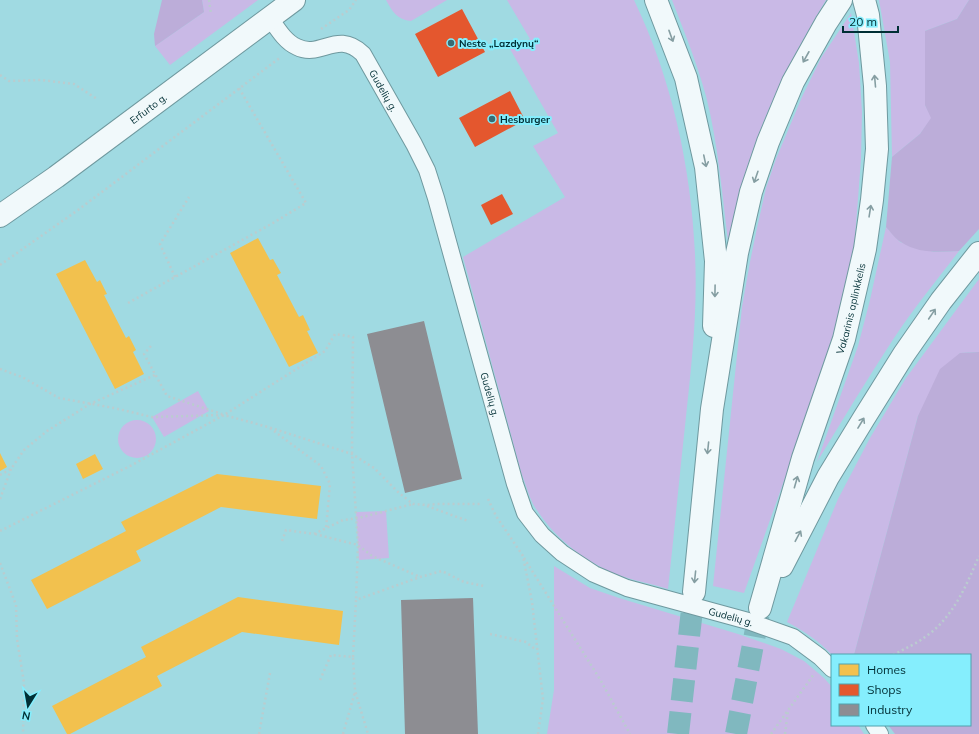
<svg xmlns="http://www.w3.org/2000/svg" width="979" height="734" viewBox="0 0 979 734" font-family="Mulish,sans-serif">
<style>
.green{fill:#c9b9e6}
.forest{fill:#bcadd9}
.homes{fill:#f2c14e}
.shops{fill:#e4572e}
.industry{fill:#8d8d92}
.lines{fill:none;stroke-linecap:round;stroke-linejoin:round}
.highway-tunnel{stroke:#80b8bf;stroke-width:22;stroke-dasharray:22 11;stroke-linecap:butt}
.street-casing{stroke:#6f999f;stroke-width:18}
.secondary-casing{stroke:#6f999f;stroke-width:24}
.highway-casing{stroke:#6f999f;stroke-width:24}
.path{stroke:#bacccf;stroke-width:2.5;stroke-dasharray:2 3;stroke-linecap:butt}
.street{stroke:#f1f9fb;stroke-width:16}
.secondary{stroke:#f1f9fb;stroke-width:22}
.highway{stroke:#f1f9fb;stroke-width:22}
.oneway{stroke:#859ea2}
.poi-dot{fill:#386b72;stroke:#85eefd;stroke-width:1.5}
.labels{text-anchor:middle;stroke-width:4;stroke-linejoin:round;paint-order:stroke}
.poi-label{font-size:10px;font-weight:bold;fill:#002f35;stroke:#85eefd;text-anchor:start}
.street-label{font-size:10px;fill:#002f35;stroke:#85eefd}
</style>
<rect width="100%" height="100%" fill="#a0dae2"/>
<path class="green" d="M202 0H258L170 65 155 46 204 12Z
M386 0H447L411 21C397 20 392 11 386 0Z
M507 0H634C672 79 691 167 695 254 698 312 691 369 685 426 679 480 674 535 668 589 652 584 636 581 621 576 585 563 552 536 533 504 528 494 525 482 521 472L463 257 565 197 533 146 558 133 510 49 530 39Z
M672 0H826C797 48 771 98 753 150 742 180 736 211 728 241 722 193 718 143 706 96 697 63 684 31 672 0Z
M879 0H969L957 19 925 31V105L932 118 920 134 892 157 890 62Z
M851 13 859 63 862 112 861 159 858 199 854 249 848 283 837 326 811 405 744 593 713 586 742 307 750 262 757 228 766 188 776 159 802 97 821 58Z
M886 227 900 242 934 252 959 251C937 280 914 308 894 338 867 379 842 421 817 462L858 346 870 300Z
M979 279V352L960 353 918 416 854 655H832C819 641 804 631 787 622L838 499 870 438 906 378Z
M198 391 209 411 164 437 152 417Z
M118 439a19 19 0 1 1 38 0a19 19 0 1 1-38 0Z
M386 511 389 558 359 560 356 512Z
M554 566 590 588 619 598 738 634 781 649 804 661 824 678 832 687V725H858L864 734H547L554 690Z"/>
<path class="forest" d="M162 0H202L204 12 155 46 154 34Z
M969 0H979V229L959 251C939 252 919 254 901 242 895 239 891 232 886 227L892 157 920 134 931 118 925 105V31L957 19Z
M979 352V734H895L888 725H970V655H854L918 416 940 369 960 353Z"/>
<path class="homes" d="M258 238 270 260 273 259 281 273 277 275 299 317 303 315 310 330 307 331 318 353 289 367 230 253Z
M85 260 97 282 100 280 107 294 104 295 126 338 129 336 136 350 133 352 144 374 115 389 56 274Z
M0 453 7 467 0 471Z
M95 454 103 469 83 479 76 464Z
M217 474 321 486 317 519 221 507 136 551 141 561 47 609 31 580 126 531 121 522Z
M238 597 343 611 339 645 242 632 157 676 162 686 70 734H67L52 706 146 657 141 647Z"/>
<path class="shops" d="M462 9 485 52 438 77 415 34Z
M510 91 525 120 475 147 459 118Z
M502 194 513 214 491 225 481 205Z"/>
<path class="industry" d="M424 321 462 479 405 493 367 334Z
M473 598 478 734H405L401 600Z"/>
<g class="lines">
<path class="highway-tunnel" d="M678 734 694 592
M736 734 760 608"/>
<g class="street-casing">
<g id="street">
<path id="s1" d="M270 18C277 28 285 42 297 47 321 59 337 29 363 54L414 144 427 170 436 198 515 484 525 513 542 535 562 553 594 574 627 588 748 621 793 637 820 657 832 669"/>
<path d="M874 725 880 734"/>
</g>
</g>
<g class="secondary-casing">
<g id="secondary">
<path id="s2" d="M0 216 56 177 294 0"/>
</g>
</g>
<g class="highway-casing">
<g id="highway">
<path d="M656 0 686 78 706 167 716 261 714 326"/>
<path d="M782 566 828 477 864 418 904 354 941 301 979 253"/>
<path d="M694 592 712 409 737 253 751 192 768 142 793 82 826 23 841 0"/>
<path id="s3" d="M760 608 803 458 844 339 865 249 872 200 877 149 875 86 868 15 864 0"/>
</g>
</g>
<path class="path" d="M209 0 211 14
M321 29 349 10 356 0
M0 75 9 81 41 80 74 84 97 99
M0 265 78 210 281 57
M175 277 160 244 189 197
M128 303 273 223 306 203 239 88
M151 346 144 354 167 396 222 414
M0 369 22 377 59 398 114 408 152 417 224 415 325 351 335 334 353 337 352 454 358 545 356 600
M270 428 321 466 330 484 326 529
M0 475 11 469 24 450 47 431 90 404 155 375
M0 499 11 469
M488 499 496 516 523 556 532 602 543 699 538 734
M427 506 468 521
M0 531 132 465 224 415 268 427 352 454 374 468 399 493 413 504 427 505 437 504H481
M315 534 358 545 372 556 420 577
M282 541 286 530 314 534 343 520 359 518 413 504
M524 558 601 681 630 734
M0 563 16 605 17 639 24 683 23 734
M490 634 526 642 536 650
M893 655C904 649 916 644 925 637 953 618 966 586 979 556
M353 657 356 600 420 577 442 571 464 582 484 586
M320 680 331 655 353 657 355 691 368 734
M259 734 270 673
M343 734 355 692
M771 734 814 674
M785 734 788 711"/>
<use href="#street" class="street"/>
<use href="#secondary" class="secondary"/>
<use href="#highway" class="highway"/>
</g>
<defs><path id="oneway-shaft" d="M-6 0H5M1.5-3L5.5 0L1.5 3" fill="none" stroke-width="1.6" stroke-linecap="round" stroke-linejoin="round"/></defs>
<g class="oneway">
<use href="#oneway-shaft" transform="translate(671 36) rotate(70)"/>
<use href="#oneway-shaft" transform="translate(806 57) rotate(119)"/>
<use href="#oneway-shaft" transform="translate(875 81) rotate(-95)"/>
<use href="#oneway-shaft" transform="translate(705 161) rotate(78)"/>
<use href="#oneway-shaft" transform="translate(756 177) rotate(109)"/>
<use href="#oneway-shaft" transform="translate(870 211) rotate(-81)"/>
<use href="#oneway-shaft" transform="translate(715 291) rotate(91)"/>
<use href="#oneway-shaft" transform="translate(932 314) rotate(-56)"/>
<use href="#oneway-shaft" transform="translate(861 423) rotate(-59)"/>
<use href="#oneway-shaft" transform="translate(708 448) rotate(96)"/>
<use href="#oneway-shaft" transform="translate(796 482) rotate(-74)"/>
<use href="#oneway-shaft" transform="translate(798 536) rotate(-62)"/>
<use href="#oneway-shaft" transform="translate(695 577) rotate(96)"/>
</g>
<g class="poi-dot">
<circle cx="451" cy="43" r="4"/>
<circle cx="492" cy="119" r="4"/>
</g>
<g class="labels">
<g class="poi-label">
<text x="459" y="47">Neste „Lazdynų“</text>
<text x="500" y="123">Hesburger</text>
</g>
<g class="street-label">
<text dy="4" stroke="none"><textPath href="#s1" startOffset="152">Gudelių g.</textPath></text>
<text dy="4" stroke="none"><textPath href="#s2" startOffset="183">Erfurto g.</textPath></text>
<text dy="4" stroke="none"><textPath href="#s3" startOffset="313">Vakarinis aplinkkelis</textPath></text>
<text dy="4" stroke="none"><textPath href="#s1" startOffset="476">Gudelių g.</textPath></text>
<text dy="4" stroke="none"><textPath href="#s1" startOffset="836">Gudelių g.</textPath></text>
</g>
</g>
<rect x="831" y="654" width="140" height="72" fill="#85eefd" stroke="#50a2ad"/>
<rect x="839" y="664" width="20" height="12" fill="#f2c14e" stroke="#50a2ad"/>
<text x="867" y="674" font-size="12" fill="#002f35">Homes</text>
<rect x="839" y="684" width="20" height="12" fill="#e4572e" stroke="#50a2ad"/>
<text x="867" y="694" font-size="12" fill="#002f35">Shops</text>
<rect x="839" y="704" width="20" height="12" fill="#8d8d92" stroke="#50a2ad"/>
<text x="867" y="714" font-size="12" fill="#002f35">Industry</text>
<g transform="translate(28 706) rotate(191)" stroke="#85eefd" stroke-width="3" paint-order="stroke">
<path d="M0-3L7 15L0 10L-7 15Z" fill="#002f35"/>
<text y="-6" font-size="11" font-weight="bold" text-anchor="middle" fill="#002f35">N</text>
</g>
<path d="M843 26v6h55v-6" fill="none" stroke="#002f35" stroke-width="2"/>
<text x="849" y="26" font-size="12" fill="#002f35" stroke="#85eefd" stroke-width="3" paint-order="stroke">20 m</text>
</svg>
